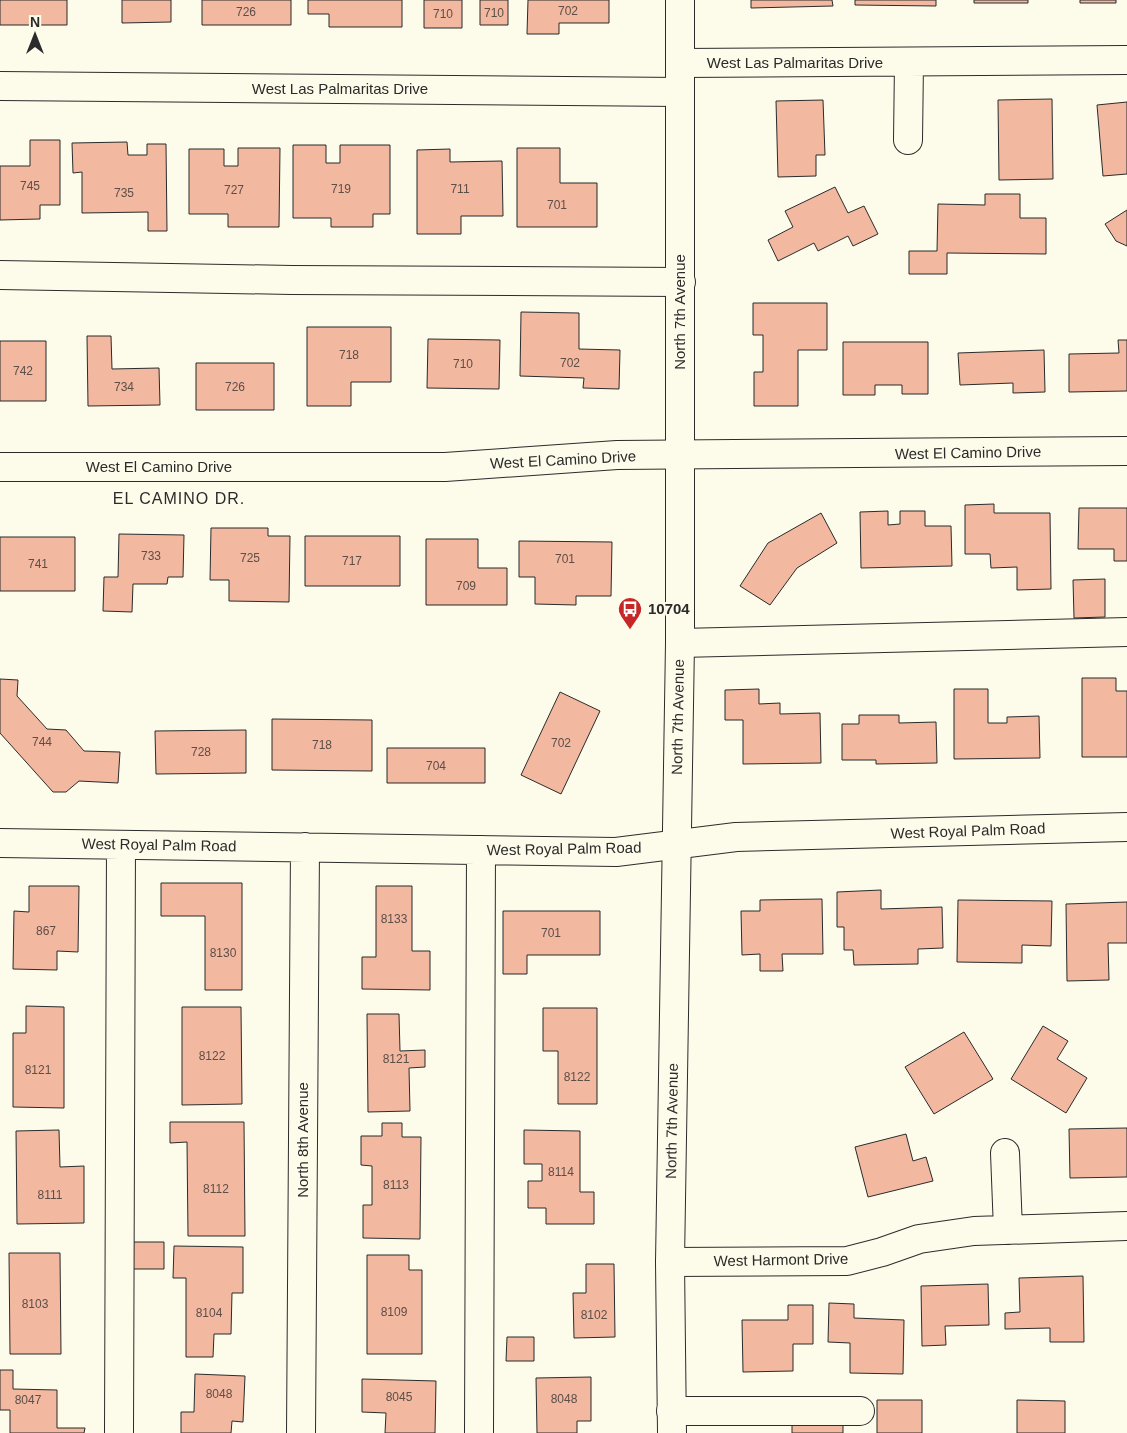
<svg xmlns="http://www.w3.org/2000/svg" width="1127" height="1433" viewBox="0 0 1127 1433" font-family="Helvetica,sans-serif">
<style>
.building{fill:#f2b8a0;stroke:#2b2b2b}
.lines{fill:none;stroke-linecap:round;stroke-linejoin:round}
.minor-casing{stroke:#2b2b2b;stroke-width:30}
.major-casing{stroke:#2b2b2b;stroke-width:30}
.minor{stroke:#fdfbea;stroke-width:28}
.major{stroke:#fdfbea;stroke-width:28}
.labels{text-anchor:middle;stroke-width:4;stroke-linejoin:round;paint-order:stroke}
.number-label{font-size:12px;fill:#5d4e48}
.street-label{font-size:15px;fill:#2b2b2b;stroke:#fdfbea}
.poi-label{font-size:15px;font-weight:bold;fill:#2b2b2b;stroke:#fdfbea;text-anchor:start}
.neighbourhood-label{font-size:16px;letter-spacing:1px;fill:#2b2b2b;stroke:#fdfbea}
</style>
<rect width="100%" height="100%" fill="#fdfbea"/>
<path class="building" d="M0 0H67V25H0Z
M122 0H171V22L122 23Z
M202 0H291V25H202Z
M308 0H402V27H329V14H308Z
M424 0H462V28H424Z
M480 0H508V25H480Z
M528 0H609V23H559V34H527Z
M751 0H832L833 6 751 8Z
M855 0H936V6L855 5Z
M974 0H1028V3H974Z
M1080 0H1116V3H1080Z
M1052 99 1053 179 999 180 998 100Z
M823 100 825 155H816V176L778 177 776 101Z
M1127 102V174L1103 176 1097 105Z
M30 140H60V205H40V219L0 220V166H30Z
M127 142 128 155H147V144H166L167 231H148V212L82 213V172L73 173 72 143Z
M293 145H326V163H340V145H390V214H373V227H331V218H293Z
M238 148H280L279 227H228V214H189V149H224V166H238Z
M517 148H560V183H597V227H517Z
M450 149V162L502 161 503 216H461V234H417V150Z
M835 187 848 213 864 206 878 234 853 246 848 236 818 251 814 243 778 261 768 240 793 227 785 211Z
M985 194H1020V218H1046V254L947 253V274H909V251H937L938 204 985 205Z
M1127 210V246L1116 241 1105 224Z
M753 303H827V350H798V406H754V372H763V335H753Z
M521 312 579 313V349L620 350 619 389 583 388 584 378 520 376Z
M307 327H391V382H351V406H307Z
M87 336H111L112 369 159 368 160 405 88 406Z
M428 339 500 340 499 389 427 388Z
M1118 340H1127V391L1069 392V354L1119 353Z
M0 341H46V401H0Z
M843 342H928V394H902V385H875V395H843Z
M1044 350 1045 392 1013 393V383L960 385 958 353Z
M196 363H274V410H196Z
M994 504V513H1050L1051 589 1017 590V567L991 568 990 554H965V505Z
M1079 508H1127V561H1114V549H1078Z
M888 511V525L900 524V511H925V526H951L952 566 861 568 860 512Z
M821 513 837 543 797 568 770 605 740 586 768 543Z
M211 528H268V536H290L289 602 229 601V580H210Z
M119 534 184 535 183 577H168L167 584H133L132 612 103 611 104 577H118Z
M305 536H400V586H305Z
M0 537H75V591H0Z
M426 539H478V568H507V605H426Z
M519 541 612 542 611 596H576V605L535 604V577H519Z
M1105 579V617L1074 618 1073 580Z
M1082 678H1116V691H1127V757H1082Z
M0 679 18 680 17 696 47 729 66 730 84 751 120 752 118 783 79 781 66 792H53L0 733Z
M759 689V704L780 703V714L820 713 821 763 743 764V720H725V690Z
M954 689H988V723H1007V717L1039 716 1040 758 954 759Z
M560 692 600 711 561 794 521 775Z
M859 715H899V723L936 722 937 763 876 764V760H842V724H859Z
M272 719 372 720V771L272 770Z
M246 730V773L156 774 155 731Z
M387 748H485V783H387Z
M161 883H242V990H205V916H161Z
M29 886H79L78 952 57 951V970L13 969 14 911 29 912Z
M376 886H412V951H430V990L362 989V957H376Z
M881 890V909L942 907 943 948 918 949V964L854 965 853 950H844V927H837V892Z
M822 899 823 954H782L783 971H760V954L742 955 741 911H760V900Z
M958 900 1052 901 1051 946 1022 945V963L957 962Z
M1127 902V943H1108L1109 980 1067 981 1066 904Z
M503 911H600V955H527V974H503Z
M26 1006 64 1007V1108L13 1107V1033H26Z
M182 1007H241L242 1104 182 1105Z
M543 1008H597V1104H558V1051H543Z
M367 1014H399L400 1051 425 1050V1067L409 1068 410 1111 368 1112Z
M1043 1026 1068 1041 1057 1059 1087 1078 1066 1113 1011 1079Z
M964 1032 993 1079 934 1114 905 1067Z
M170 1122H244L245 1236H188L187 1142 170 1143Z
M382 1123H402V1137H421L420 1239 363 1238V1205H372V1166L361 1165V1136H382Z
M1127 1128V1177L1070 1178 1069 1129Z
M59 1130 60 1167 84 1166V1223L17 1224 16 1131Z
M524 1130 580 1131V1192H594V1224H546V1208H528V1181H542V1164H524Z
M906 1134 913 1161 926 1157 933 1181 868 1197 855 1147Z
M132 1242H164V1269H132Z
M174 1246 243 1247V1293H232L231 1334H214L213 1357H186V1278H173Z
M9 1253H60L61 1354H10Z
M367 1255H409V1270H422V1354H367Z
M586 1264H614L615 1337 574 1338 573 1293H586Z
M1083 1276 1084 1342H1050V1328L1005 1329V1313L1020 1312 1019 1278Z
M988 1284 989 1325 945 1326 946 1345 922 1346 921 1286Z
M829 1303 854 1304V1318L904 1320 903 1374 850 1373V1343L828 1342Z
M788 1305H813V1344H793V1371L743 1372 742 1320H788Z
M507 1337H534V1361H506Z
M0 1370H13V1389L57 1390V1428H85L84 1433H10V1410H0Z
M195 1374 245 1376 243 1422 232 1421 231 1433H181V1412H194Z
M591 1377V1421H577V1433H537L536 1378Z
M362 1379 436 1381 435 1433H385L386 1413 362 1412Z
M877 1400H922V1433H877Z
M1017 1400 1065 1401V1433H1017Z
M792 1418 843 1419V1433H792Z"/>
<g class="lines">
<g class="minor-casing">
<path id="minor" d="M681 63 1127 60
M0 86 680 92
M908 140 909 62
M0 275 292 280 681 282
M0 467H445L617 455 1127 451
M680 643 1127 632
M0 843 616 852 736 837 1127 827
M1005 1153 1008 1230
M670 1262 847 1261 882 1252 919 1239 974 1231 1127 1226
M671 1411H860
M119 1433 121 845
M301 1433 305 847
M479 1433 481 850"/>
</g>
<g class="major-casing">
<path id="major" d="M672 1433 670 1262 680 643V0"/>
</g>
<use href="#minor" class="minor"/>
<use href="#major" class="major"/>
</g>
<defs>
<g id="bus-pin" transform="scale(1.25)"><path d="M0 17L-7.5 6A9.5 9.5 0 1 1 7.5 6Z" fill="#c62828" stroke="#fdfbea"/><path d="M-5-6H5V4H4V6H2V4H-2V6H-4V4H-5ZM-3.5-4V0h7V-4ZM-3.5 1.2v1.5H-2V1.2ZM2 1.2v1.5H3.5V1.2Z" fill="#fff"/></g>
</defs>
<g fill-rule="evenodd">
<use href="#bus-pin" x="630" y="609"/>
</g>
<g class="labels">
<g class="number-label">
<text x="568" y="15">702</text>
<text x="246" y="16">726</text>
<text x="494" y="17">710</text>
<text x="443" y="18">710</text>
<text x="30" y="190">745</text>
<text x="341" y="193">719</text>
<text x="460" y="193">711</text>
<text x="234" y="194">727</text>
<text x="124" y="197">735</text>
<text x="557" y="209">701</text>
<text x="349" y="359">718</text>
<text x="570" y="367">702</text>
<text x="463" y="368">710</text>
<text x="23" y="375">742</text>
<text x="124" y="391">734</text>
<text x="235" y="391">726</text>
<text x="151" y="560">733</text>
<text x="250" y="562">725</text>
<text x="565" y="563">701</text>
<text x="352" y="565">717</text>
<text x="38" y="568">741</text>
<text x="466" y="590">709</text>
<text x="42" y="746">744</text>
<text x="561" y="747">702</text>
<text x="322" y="749">718</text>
<text x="201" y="756">728</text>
<text x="436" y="770">704</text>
<text x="394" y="923">8133</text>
<text x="46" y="935">867</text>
<text x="551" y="937">701</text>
<text x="223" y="957">8130</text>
<text x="212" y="1060">8122</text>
<text x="396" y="1063">8121</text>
<text x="38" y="1074">8121</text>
<text x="577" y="1081">8122</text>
<text x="561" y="1176">8114</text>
<text x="396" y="1189">8113</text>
<text x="216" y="1193">8112</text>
<text x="50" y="1199">8111</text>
<text x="35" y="1308">8103</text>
<text x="394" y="1316">8109</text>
<text x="209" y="1317">8104</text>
<text x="594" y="1319">8102</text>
<text x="219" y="1398">8048</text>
<text x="399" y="1401">8045</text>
<text x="564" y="1403">8048</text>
<text x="28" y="1404">8047</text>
</g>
<g class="street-label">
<text x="795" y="68">West Las Palmaritas Drive</text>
<text x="340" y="94">West Las Palmaritas Drive</text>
<text transform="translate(680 312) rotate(-90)" y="5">North 7th Avenue</text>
<text transform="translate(968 453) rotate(-1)" y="5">West El Camino Drive</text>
<text transform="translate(563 460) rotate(-3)" y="5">West El Camino Drive</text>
<text x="159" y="472">West El Camino Drive</text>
<text transform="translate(678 717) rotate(-89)" y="5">North 7th Avenue</text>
<text transform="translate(968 831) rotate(-2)" y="5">West Royal Palm Road</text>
<text transform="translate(159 845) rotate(1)" y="5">West Royal Palm Road</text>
<text transform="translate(564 849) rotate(-1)" y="5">West Royal Palm Road</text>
<text transform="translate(672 1121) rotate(-89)" y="5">North 7th Avenue</text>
<text transform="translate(303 1140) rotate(-90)" y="5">North 8th Avenue</text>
<text transform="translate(781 1260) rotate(-1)" y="5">West Harmont Drive</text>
</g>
<g class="poi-label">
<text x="648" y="614">10704</text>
</g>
<g class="neighbourhood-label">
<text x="179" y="504">EL CAMINO DR.</text>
</g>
</g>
<g transform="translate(35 35)" stroke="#fdfbea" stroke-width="4" paint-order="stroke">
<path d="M0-4L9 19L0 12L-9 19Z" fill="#2b2b2b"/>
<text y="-8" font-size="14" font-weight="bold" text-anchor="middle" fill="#2b2b2b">N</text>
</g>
</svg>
